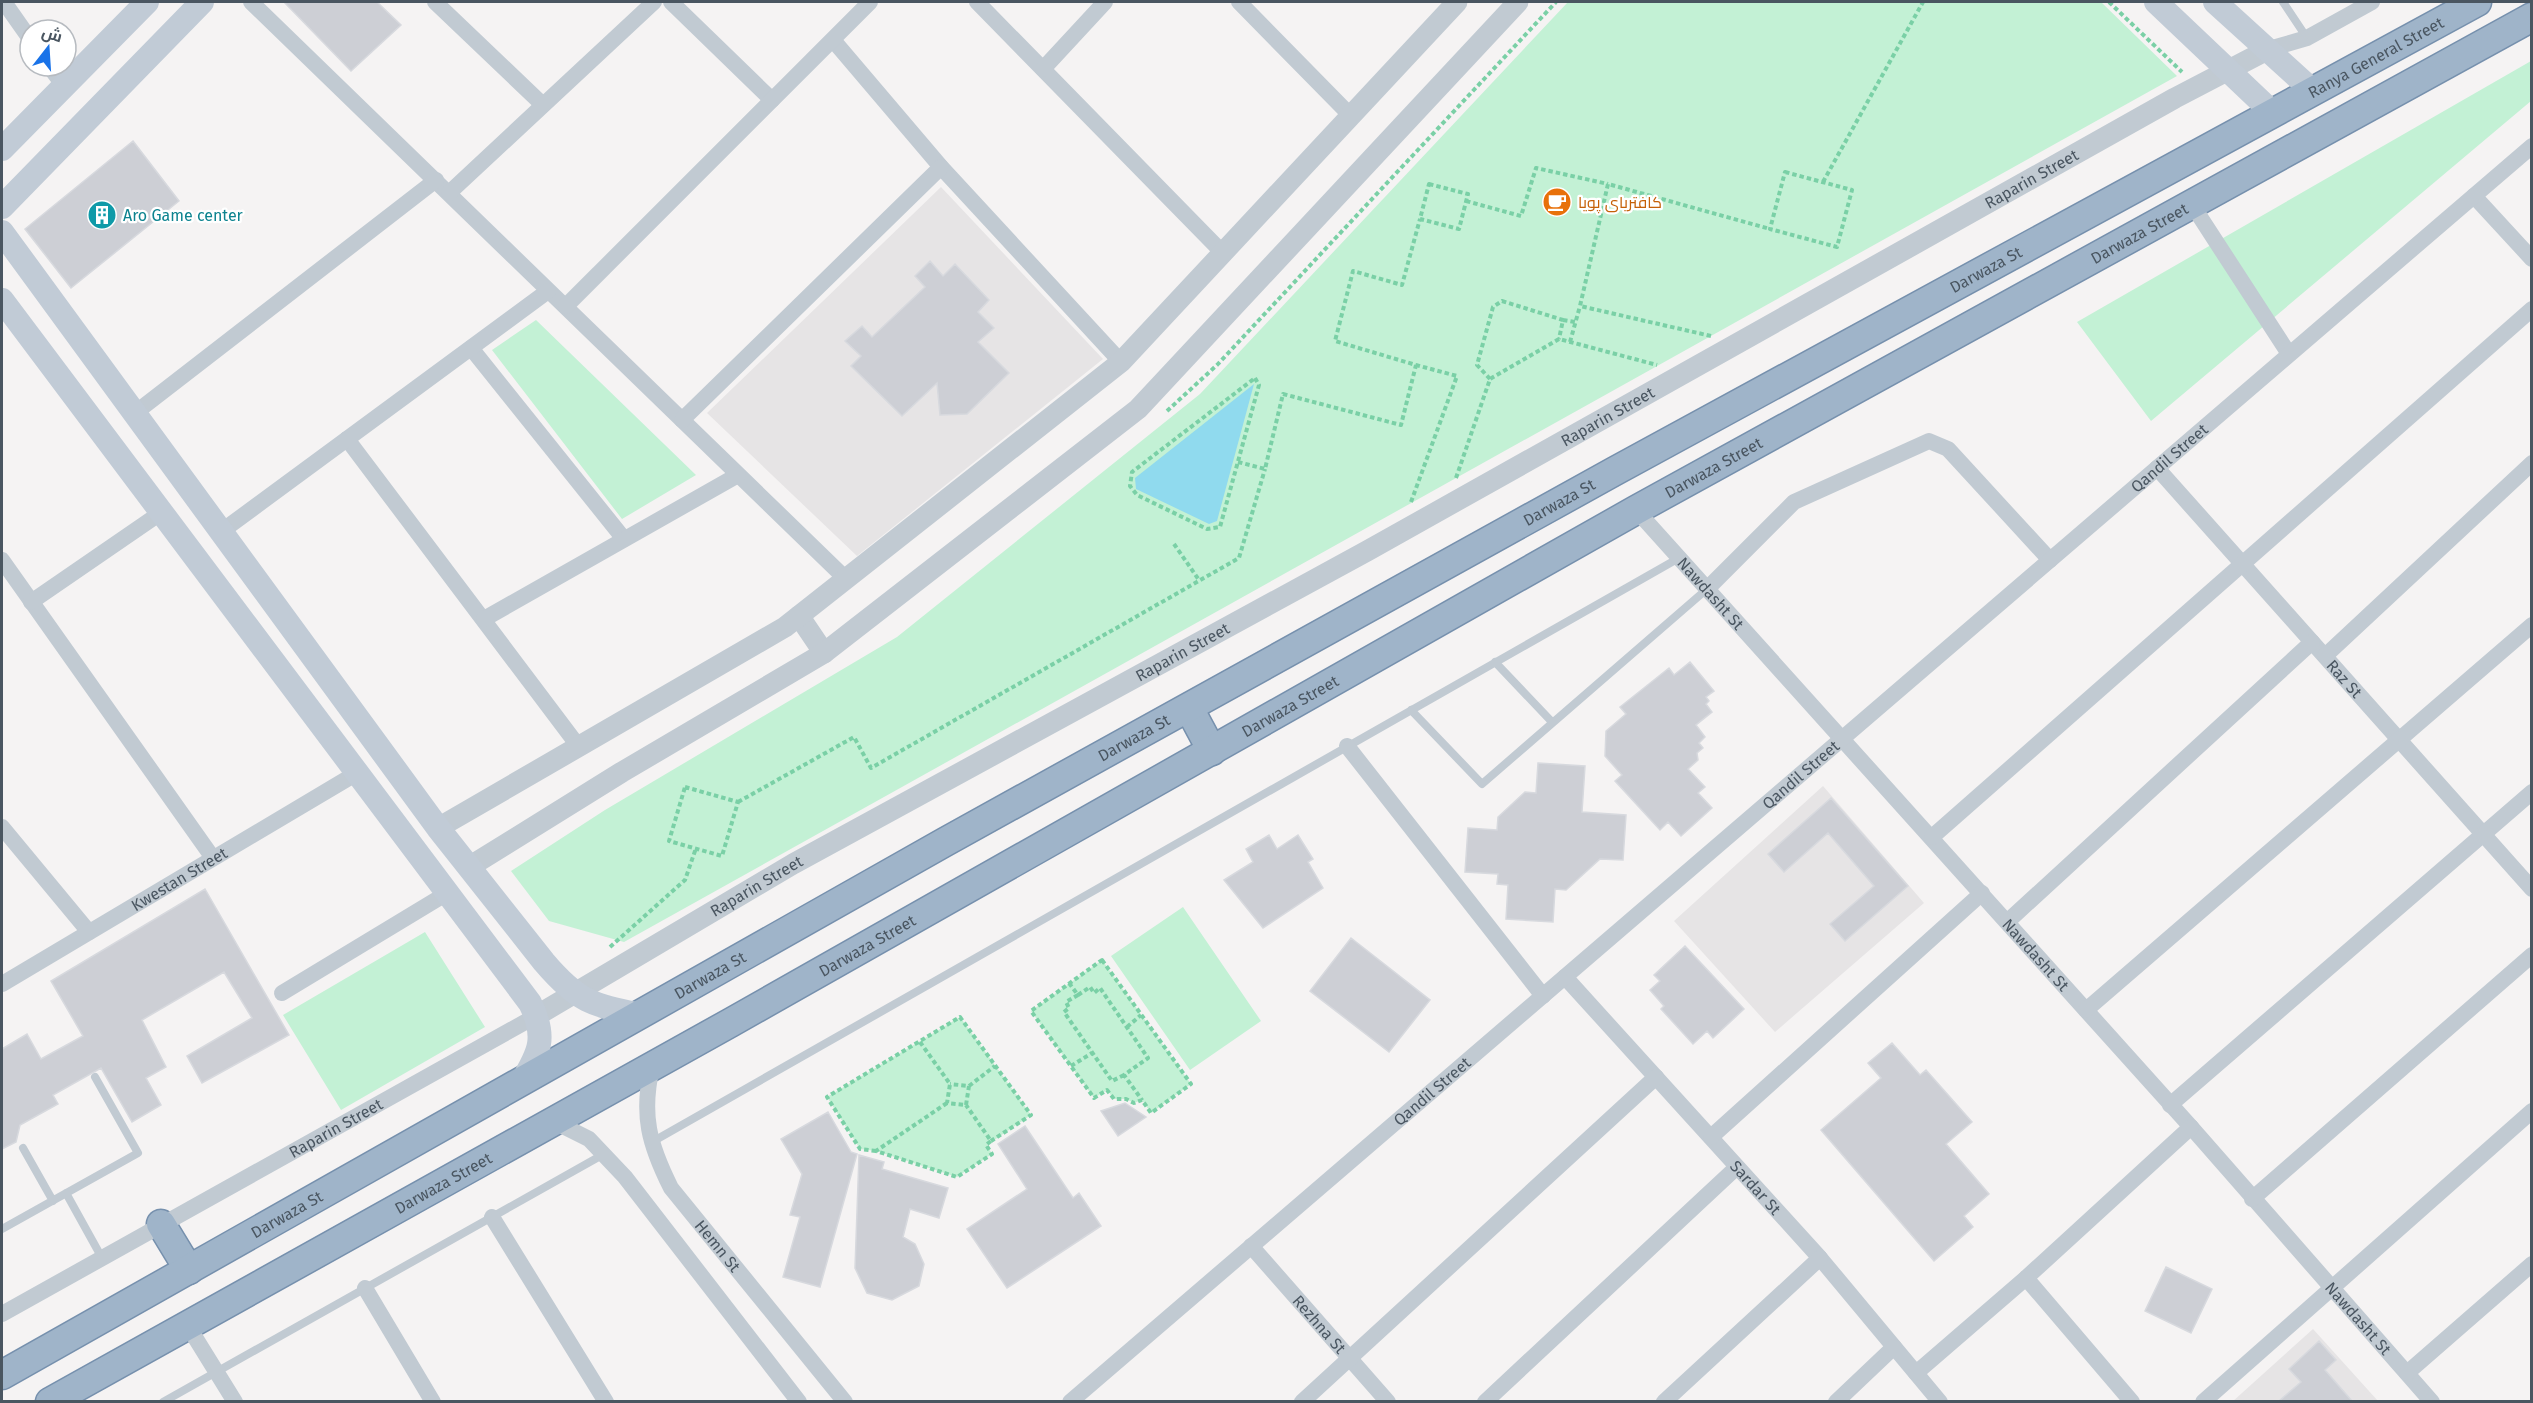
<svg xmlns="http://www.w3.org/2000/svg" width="2533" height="1403" viewBox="0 0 2533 1403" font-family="'Fira Sans',Cairo,sans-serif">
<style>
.education{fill:#e6e4e5}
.green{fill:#c3f1d5}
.water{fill:#90daee}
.building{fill:#cdcfd5;stroke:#d7d9de;stroke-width:1.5}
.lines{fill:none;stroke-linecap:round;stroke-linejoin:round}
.trunk-casing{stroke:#7690ad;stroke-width:31}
.path{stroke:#7ad0a6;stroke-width:4;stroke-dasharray:4.5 3;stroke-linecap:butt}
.service{stroke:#c1cad2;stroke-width:8}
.minor{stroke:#c1cad2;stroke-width:16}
.tertiary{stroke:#c1cad2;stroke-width:21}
.secondary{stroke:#c1cbd6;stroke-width:24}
.trunk{stroke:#9fb4c9;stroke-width:28}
.labels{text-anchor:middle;stroke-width:4.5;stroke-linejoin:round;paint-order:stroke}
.street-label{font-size:16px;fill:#4a5661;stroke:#fff}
.food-label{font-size:16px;fill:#c56008;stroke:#fff;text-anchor:start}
.culture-label{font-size:16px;fill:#0d838f;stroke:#fff;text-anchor:start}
</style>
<rect width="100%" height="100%" fill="#f5f3f3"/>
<path class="education" d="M941 187 1103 359 857 556 707 413Z
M1823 786 1924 903 1775 1032 1674 921Z
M2313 1329 2378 1401 2232 1402Z"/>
<path class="green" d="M1568 2H2101L2177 76 624 942 549 921 511 871 605 810 897 637 1200 394Z
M2531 61V101L2151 421 2077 322Z
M536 320 696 475 622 519 492 350Z
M1183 907 1261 1021 1190 1070 1111 956Z
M425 932 485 1027 341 1110 283 1015Z
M1102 960 1191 1084 1151 1113 1142 1100 1134 1103 1126 1099H1114L1107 1090 1094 1098 1031 1011Z
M960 1017 1031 1115 987 1145 992 1154 957 1177 876 1151 860 1149 827 1097Z"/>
<path class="water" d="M1254 384 1217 521 1209 524 1136 489 1135 478Z"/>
<path class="building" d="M284 2H377L401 25 351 71Z
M133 141 179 201 71 288 25 229Z
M930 261 943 276 955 264 989 300 978 312 994 328 978 342 1009 373 967 414 940 415 937 383 902 416 851 366 861 356 845 341 862 326 872 337 925 287 915 276Z
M1690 662 1714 691 1706 697 1709 701 1706 704 1712 712 1696 725 1705 737 1699 743 1703 748 1697 753 1698 760 1688 769 1705 787 1698 793 1712 808 1681 836 1668 822 1660 830 1615 781 1622 775 1605 756 1606 731 1626 714 1620 707 1669 668 1674 675Z
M1538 763 1585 766 1582 812 1626 815 1623 860 1600 859 1566 890 1555 889 1553 922 1506 919 1508 885 1497 884 1498 874 1465 872 1468 828 1497 830 1498 817 1525 792 1536 793Z
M1831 798 1908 886 1845 941 1830 924 1874 886 1828 833 1784 872 1768 854Z
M1269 835 1277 849 1298 835 1313 859 1308 862 1323 888 1263 928 1224 880 1253 862 1246 849Z
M205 889 289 1035 202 1083 187 1056 252 1018 224 972 142 1020 166 1067 146 1078 161 1105 132 1122 101 1068 53 1095 58 1104 20 1125 16 1142 2 1149V1049L27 1034 41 1059 83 1036 51 981Z
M1351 938 1430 1000 1389 1052 1310 991Z
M1685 946 1744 1009 1713 1038 1707 1031 1693 1044 1661 1009 1664 1006 1650 990 1660 981 1654 975Z
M1892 1043 1920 1075 1926 1070 1972 1122 1946 1144 1989 1194 1964 1216 1973 1227 1934 1261 1821 1130 1881 1078 1868 1063Z
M1125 1103 1146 1117 1118 1136 1101 1111Z
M828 1112 851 1152 857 1154 820 1287 783 1277 800 1217 790 1215 802 1174 781 1139Z
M1025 1126 1073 1198 1079 1193 1101 1226 1007 1288 967 1229 1027 1189 998 1144Z
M859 1155 884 1162 882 1169 948 1188 939 1218 910 1209 903 1237 915 1244 924 1264 919 1286 892 1300 867 1293 855 1268Z
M2166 1267 2212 1289 2191 1333 2145 1311Z
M2319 1341 2336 1360 2325 1370 2352 1401H2279L2301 1382 2289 1369Z"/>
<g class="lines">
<g class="trunk-casing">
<g id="trunk">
<path d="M1189 708 1212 751"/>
<path d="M161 1224 189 1270"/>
<path id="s10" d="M2 1375 945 842 1615 471 2477 2"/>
<path id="s11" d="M50 1402 730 1023 1636 510 2532 17"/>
</g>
</g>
<path class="path" d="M2109 2 2182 72
M1785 172 1852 190 1837 247 1770 229Z
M1823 182 1923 2
M1429 184 1468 194 1459 229 1420 219Z
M1466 201 1521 216 1536 168 1608 184
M1563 320 1575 322
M1711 336 1580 306 1608 184 1770 229
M1570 342 1580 306
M1255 378 1259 385 1220 527 1207 529 1137 495 1130 486 1132 472Z
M1490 379 1477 365 1493 307 1502 301 1563 320 1559 339
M1167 411 1217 365 1556 2
M1238 462 1265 469 1283 394 1401 425 1416 365 1335 341 1353 271 1402 285 1420 219
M1456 478 1490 379 1559 339 1657 365
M1411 502 1457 376 1416 365
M1174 544 1199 580
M685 787 738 802 722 856 669 841Z
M738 802 854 737 871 768 1239 558 1265 469
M610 947 685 880 696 848
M1102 960 1191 1084 1151 1113 1142 1100 1134 1103 1126 1099H1114L1107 1090 1094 1098 1031 1011Z
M1069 983 1078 995 1090 987 1094 993 1100 988 1148 1058 1124 1075 1142 1100
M1078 995 1066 1002 1069 1008 1064 1012 1112 1081 1124 1075
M1127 1027 1141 1015
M920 1042 950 1084 947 1103 966 1105 969 1086 950 1084
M1071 1066 1092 1053
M969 1086 995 1066
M947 1103 876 1151 957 1177 992 1154 986 1145 991 1141 966 1105
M876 1151 860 1149 827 1097 960 1017 1031 1115 991 1141"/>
<path class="service" d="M2283 2 2307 38
M1495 662 1552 722
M1411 710 1482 784 1707 589
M652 1142 1679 558
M23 1148 53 1201
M66 1193 102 1258
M2 1229 138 1153 95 1077
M163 1402 604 1154"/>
<g class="minor">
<path d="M4 2 30 39"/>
<path d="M251 2 846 579"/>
<path d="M435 2 543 105"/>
<path d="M671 2 772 100"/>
<path d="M977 2 1223 253"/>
<path d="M1239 2 1351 116"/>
<path d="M833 40 941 167 1121 362"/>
<path d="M2269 49 2307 38 2372 2"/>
<path d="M49 66 64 86"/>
<path d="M1043 69 1105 2"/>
<path d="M449 193 654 2"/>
<path d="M2474 196 2532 259"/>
<path d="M2191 203 2289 354"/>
<path d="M566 306 870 2"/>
<path d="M471 348 624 539"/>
<path d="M135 413 436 180"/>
<path d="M682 420 941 167"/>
<path d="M347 439 579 747"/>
<path id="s1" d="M2157 468 2532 889"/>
<path id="s2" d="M1636 510 2191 1127 2432 1402"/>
<path d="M222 531 548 291"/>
<path d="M2 560 213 858"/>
<path d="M1707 589 1794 502 1929 441 1948 449 2050 560"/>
<path d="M31 602 162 512"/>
<path d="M484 619 738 475"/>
<path d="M2325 656 2532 463"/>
<path d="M1347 746 1543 996"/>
<path d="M2 827 89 932"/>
<path d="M1932 837 2532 309"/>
<path d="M2007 922 2312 642"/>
<path id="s3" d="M1565 977 1820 1258 1940 1402"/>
<path id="s4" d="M2 984 357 773"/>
<path d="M282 993 449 892"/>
<path d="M2086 1010 2532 625"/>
<path id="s5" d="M652 1067C641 1115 649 1144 671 1188L845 1402"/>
<path d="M2170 1105 2532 792"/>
<path d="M553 1121 589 1139 625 1177 799 1402"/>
<path d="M1711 1137 1982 893"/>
<path d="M2252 1199 2532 955"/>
<path d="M492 1217 606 1402"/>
<path id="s6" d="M1251 1246 1388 1402"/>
<path d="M2026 1278 2132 1402"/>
<path d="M365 1288 433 1402"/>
<path id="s7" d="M2 1314 536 1016"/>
<path d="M188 1326 235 1402"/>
<path d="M1916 1373 2026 1278 2191 1127"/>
<path d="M2407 1373 2532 1264"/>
<path id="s8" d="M1070 1402 2532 146"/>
<path d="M1302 1402 1656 1077"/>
<path d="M1485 1402 1737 1167"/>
<path d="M1664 1402 1820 1258"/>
<path d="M1836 1402 1894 1347"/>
<path d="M2203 1402 2532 1111"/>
</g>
<g class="tertiary">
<path d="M799 616 824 653"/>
<path d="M438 828 785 627 1121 362 1457 2"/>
<path d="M469 867 622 772 824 653 1138 409 1518 2"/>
<path id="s9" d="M536 1016 793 864 1367 551 2175 98 2269 49"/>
</g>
<path class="secondary" d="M2156 2 2273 113
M2215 2 2314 92
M2 149 147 2
M2 207 202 2
M2 232 438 828 544 962C578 1002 592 1005 641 1015
M2 300 530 1003C547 1037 540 1052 521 1083"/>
<use href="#trunk" class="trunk"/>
</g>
<defs>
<g id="cafe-disc" transform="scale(1.5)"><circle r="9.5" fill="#e8710a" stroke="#fff"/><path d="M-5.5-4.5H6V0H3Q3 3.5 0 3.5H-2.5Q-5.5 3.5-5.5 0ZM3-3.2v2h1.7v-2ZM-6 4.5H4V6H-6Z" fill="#fff"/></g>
<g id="building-disc" transform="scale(1.5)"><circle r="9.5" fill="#0f9aa8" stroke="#fff"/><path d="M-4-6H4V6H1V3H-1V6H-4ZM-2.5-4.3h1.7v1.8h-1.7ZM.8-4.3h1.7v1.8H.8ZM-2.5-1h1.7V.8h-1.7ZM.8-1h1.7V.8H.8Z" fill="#fff"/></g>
</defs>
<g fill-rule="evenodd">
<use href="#cafe-disc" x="1557" y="202"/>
<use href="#building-disc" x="102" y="215"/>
</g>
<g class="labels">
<g class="street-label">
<text dy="6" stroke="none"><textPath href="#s10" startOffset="2715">Ranya General Street</textPath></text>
<text dy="6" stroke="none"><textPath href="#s9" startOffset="1714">Raparin Street</textPath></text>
<text dy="6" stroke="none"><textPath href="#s11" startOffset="2394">Darwaza Street</textPath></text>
<text dy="6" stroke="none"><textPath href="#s10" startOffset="2271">Darwaza St</textPath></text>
<text dy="6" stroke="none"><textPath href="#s9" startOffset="1228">Raparin Street</textPath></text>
<text dy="6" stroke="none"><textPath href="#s8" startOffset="1449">Qandil Street</textPath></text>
<text dy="6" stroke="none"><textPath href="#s11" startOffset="1908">Darwaza Street</textPath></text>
<text dy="6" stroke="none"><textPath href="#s10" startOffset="1785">Darwaza St</textPath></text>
<text dy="6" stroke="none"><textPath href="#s2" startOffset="112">Nawdasht St</textPath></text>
<text dy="6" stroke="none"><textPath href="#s9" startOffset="742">Raparin Street</textPath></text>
<text dy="6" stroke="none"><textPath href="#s1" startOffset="282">Raz St</textPath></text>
<text dy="6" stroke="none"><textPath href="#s11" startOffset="1422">Darwaza Street</textPath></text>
<text dy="6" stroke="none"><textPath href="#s10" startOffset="1299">Darwaza St</textPath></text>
<text dy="6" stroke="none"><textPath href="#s8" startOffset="963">Qandil Street</textPath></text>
<text dy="6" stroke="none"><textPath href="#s4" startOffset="206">Kwestan Street</textPath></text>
<text dy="6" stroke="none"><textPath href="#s9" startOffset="256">Raparin Street</textPath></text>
<text dy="6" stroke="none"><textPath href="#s11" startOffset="936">Darwaza Street</textPath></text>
<text dy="6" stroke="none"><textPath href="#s2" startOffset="598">Nawdasht St</textPath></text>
<text dy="6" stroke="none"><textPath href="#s10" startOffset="813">Darwaza St</textPath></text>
<text dy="6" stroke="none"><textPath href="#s8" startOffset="477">Qandil Street</textPath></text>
<text dy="6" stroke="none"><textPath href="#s7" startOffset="382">Raparin Street</textPath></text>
<text dy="6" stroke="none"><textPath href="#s11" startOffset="450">Darwaza Street</textPath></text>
<text dy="6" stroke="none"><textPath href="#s3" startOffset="284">Sardar St</textPath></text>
<text dy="6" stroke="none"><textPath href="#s10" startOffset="327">Darwaza St</textPath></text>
<text dy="6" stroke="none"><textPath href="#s5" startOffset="200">Hemn St</textPath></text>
<text dy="6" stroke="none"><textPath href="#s2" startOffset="1084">Nawdasht St</textPath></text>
<text dy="6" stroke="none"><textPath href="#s6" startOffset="104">Rezhna St</textPath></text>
</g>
<g class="food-label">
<text x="1578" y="208">کافتریای پویا</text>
</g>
<g class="culture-label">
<text x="123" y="221">Aro Game center</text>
</g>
</g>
<rect width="2533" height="1403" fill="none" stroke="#4a5661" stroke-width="6"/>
<g transform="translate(48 48) rotate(17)"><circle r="28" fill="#ffffff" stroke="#b7bbc0" stroke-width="1.5"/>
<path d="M0-4.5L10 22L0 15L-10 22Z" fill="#1a73e8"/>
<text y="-9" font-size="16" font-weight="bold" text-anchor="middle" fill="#4a5661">ش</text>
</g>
</svg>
